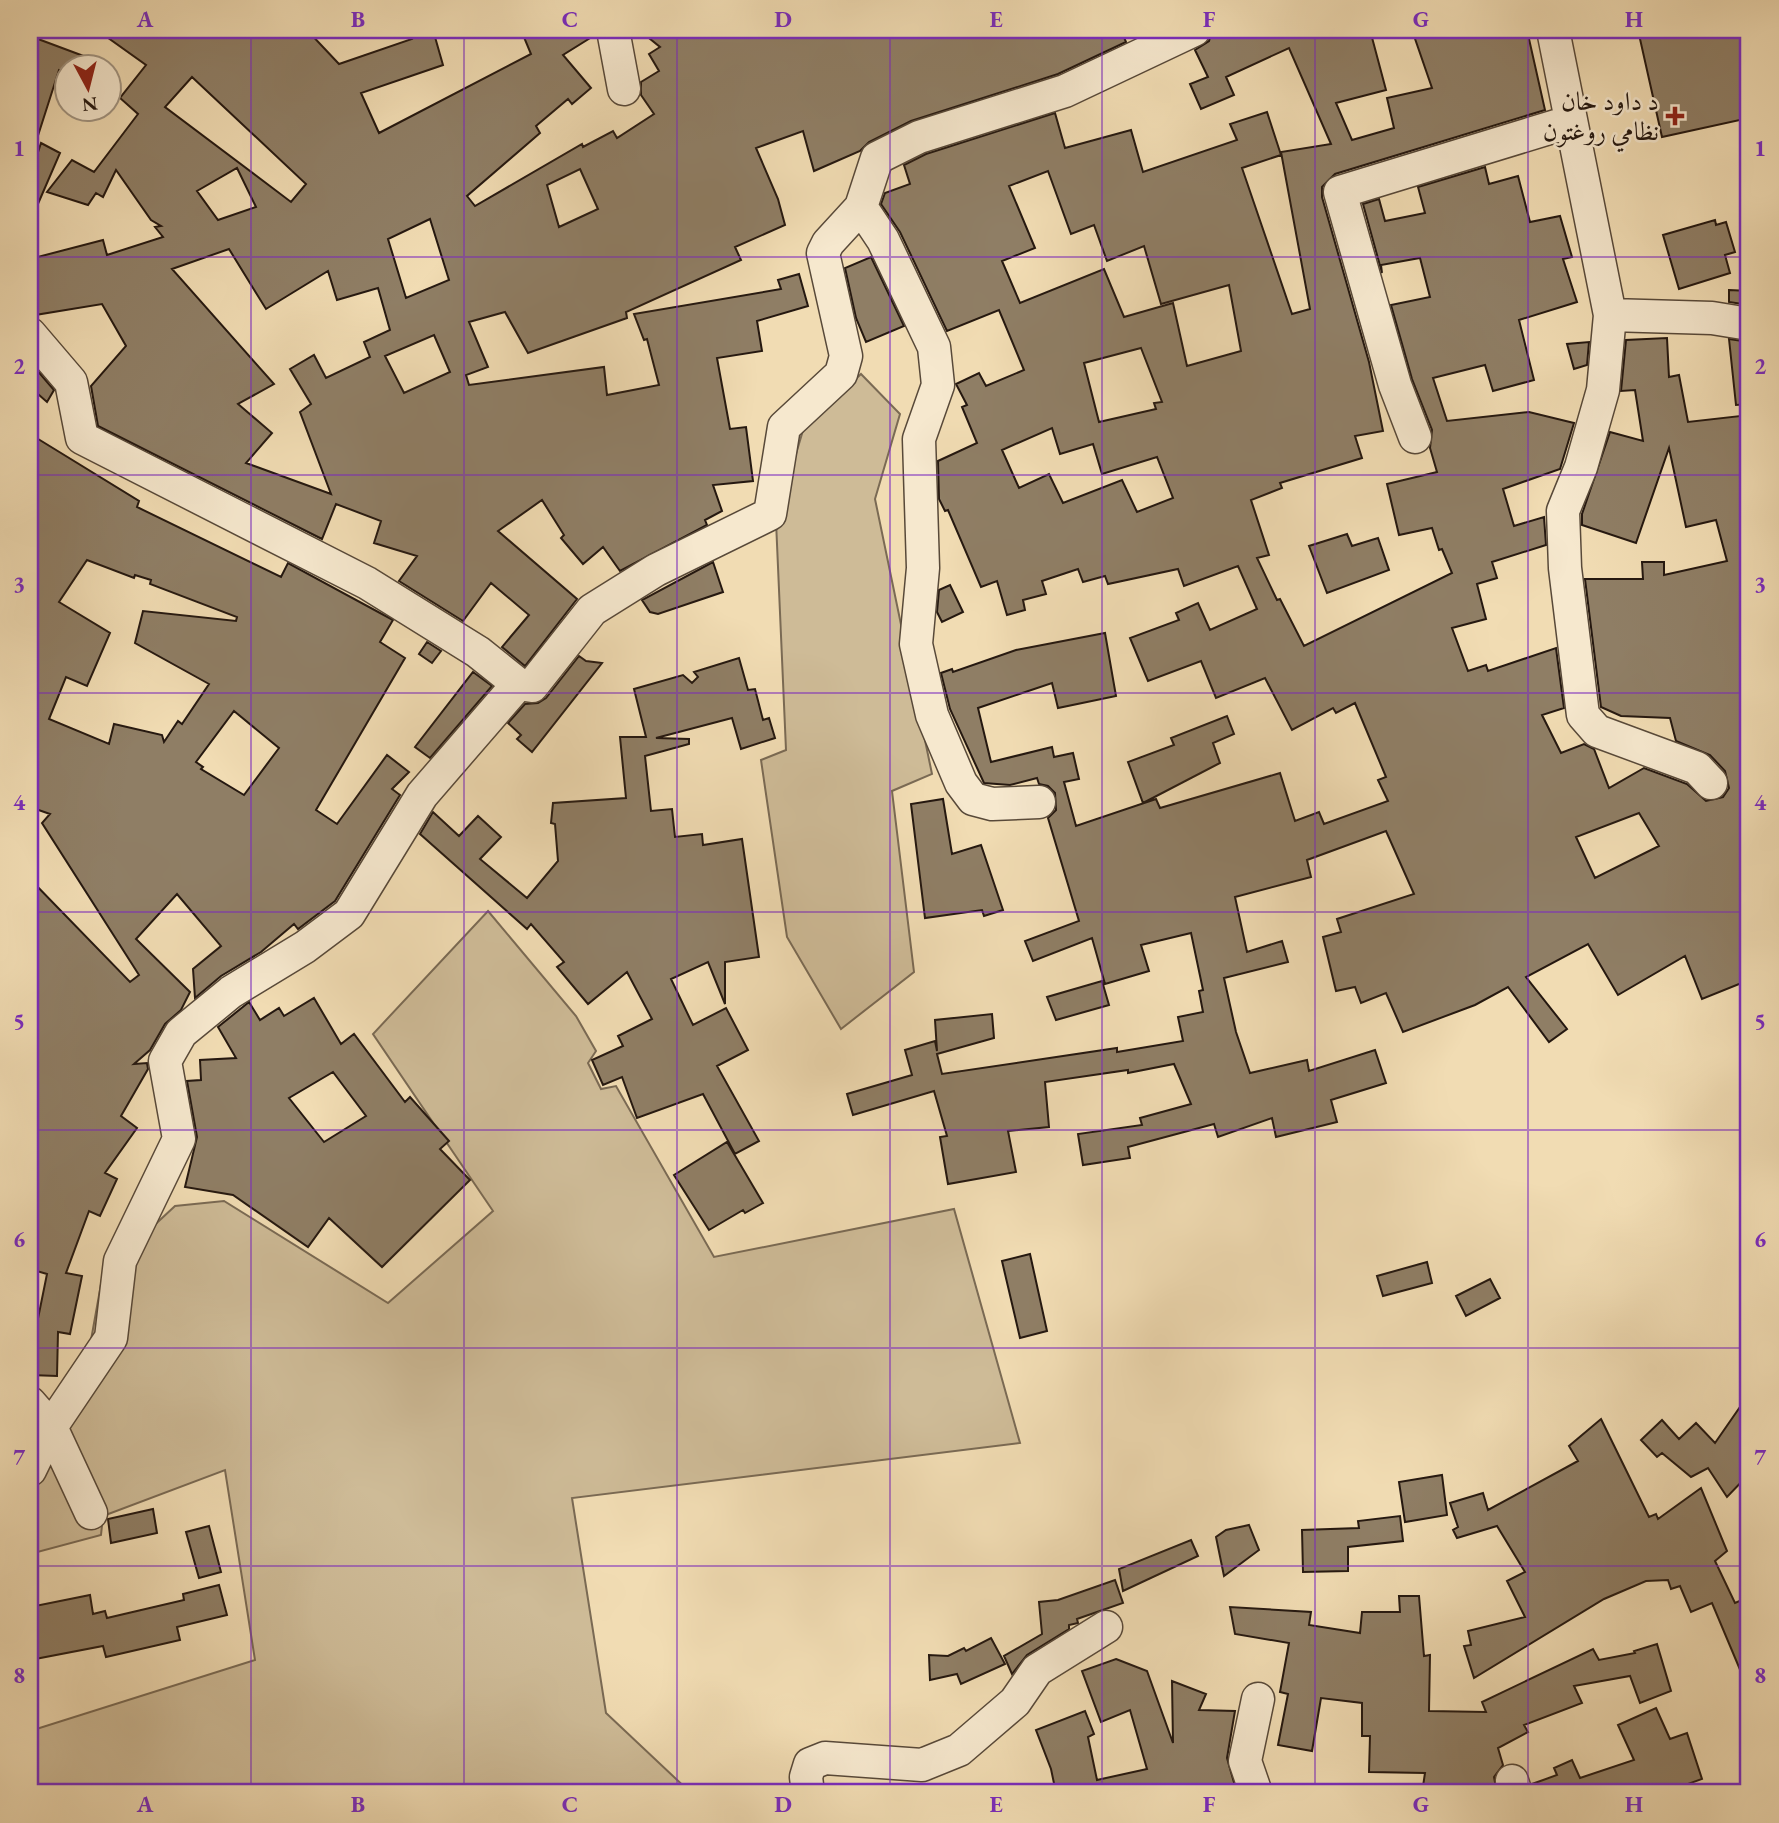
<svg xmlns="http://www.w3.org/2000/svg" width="1779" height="1823" viewBox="0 0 1779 1823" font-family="'EB Garamond',Amiri,serif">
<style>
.green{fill:#cebb97;stroke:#7a6a54;stroke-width:2}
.building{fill:#8f7e65;stroke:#251810;stroke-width:2;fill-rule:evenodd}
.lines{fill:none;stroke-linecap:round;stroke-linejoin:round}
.street-casing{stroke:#584939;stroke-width:35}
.street{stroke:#f6e8ce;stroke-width:32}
.grid{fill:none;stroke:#7b2cbf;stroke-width:2;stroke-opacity:0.55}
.poi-dot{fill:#8f2418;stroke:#f6e8ce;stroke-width:2.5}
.labels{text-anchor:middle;stroke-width:5;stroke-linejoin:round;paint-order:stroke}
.poi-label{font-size:26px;fill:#251810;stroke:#f6e8ce;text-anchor:end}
.neatline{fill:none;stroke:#7b2cbf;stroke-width:2.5}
.grid-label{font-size:23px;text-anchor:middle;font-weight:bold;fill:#7b2cbf}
</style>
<rect width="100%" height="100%" fill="#f1dcb3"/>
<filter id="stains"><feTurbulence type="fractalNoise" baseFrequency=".00286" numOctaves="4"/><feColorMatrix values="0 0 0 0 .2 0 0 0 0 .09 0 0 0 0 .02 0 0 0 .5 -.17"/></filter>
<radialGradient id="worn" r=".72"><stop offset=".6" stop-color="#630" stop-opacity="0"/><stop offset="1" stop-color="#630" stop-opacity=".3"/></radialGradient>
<path class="green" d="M861 374 900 414 875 499 932 774 892 791 914 972 841 1029 787 937 761 760 786 750 776 521 804 427Z
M488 911 576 1016 596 1051 588 1063 601 1089 616 1086 714 1257 954 1209 1020 1443 572 1498 606 1713 691 1793H30V1731L255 1660 225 1470 103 1516 101 1535 30 1554V1468L79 1407 103 1273 175 1206 224 1201 388 1303 493 1211 373 1034Z"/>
<path class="building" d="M97 30H307L339 64 412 39 409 30H433L443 65 361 93 379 133 531 54 521 30H595V35L563 55 591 88 572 104 568 99 536 126 540 133 467 196 475 206 582 144 583 147 613 131 617 138 654 114 641 95V82L659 71 649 54 660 47 639 30H1121L1126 42 1058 74 911 121 869 142 860 151 814 171 803 131 756 148 778 199 785 225 735 247 741 260 626 312 627 318 528 353 505 312 469 322 488 367 466 375 469 385 604 367 607 395 659 385 647 339 644 340 634 314 781 289 778 280 799 274 808 306 757 321 762 351 717 358 730 429 746 427 753 481 713 485 722 511 705 520 707 525 620 571 603 547 583 564 561 538 564 535 542 500 498 531 577 599 525 666 502 647 529 615 491 583 463 621 399 581 417 556 374 543 381 521 336 504 322 539 98 426 91 386 126 346 102 304 35 315 30 285V259L103 240 107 255 163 237 155 227 161 226 151 220 116 170 103 197 96 193 88 205 47 192 72 160 94 172 138 114 120 98 146 65ZM192 77 306 184 291 202 165 107ZM237 168 256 207 218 220 197 191ZM580 169 598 209 559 227 547 185ZM430 219 449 280 406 298 388 239ZM229 249 266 309 328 271 337 300 378 288 390 330 364 342 370 357 326 378 314 355 290 369 311 404 300 412 331 494 246 463 272 433 238 404 274 384 172 269ZM434 335 450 372 404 393 385 356Z
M1212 30H1328L1324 32 1326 37 1349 30H1370L1386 90 1336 103 1352 140 1394 128 1387 98 1432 88 1412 30H1527L1545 110 1335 174 1322 187V197L1369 362 1383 431 1355 436 1362 458 1280 483 1282 488 1251 500 1269 555 1257 558 1277 600 1280 599 1304 646 1452 573 1442 549 1439 550 1432 528 1399 535 1387 484 1437 472 1430 448 1432 430 1412 379 1391 305 1430 297 1420 258 1381 265 1382 273 1363 204 1379 199 1385 221 1425 213 1418 187 1485 167 1489 184 1518 176 1530 222 1560 216 1572 257 1563 259 1577 302 1519 320 1534 380 1493 391 1485 365 1433 378 1447 421 1529 412 1574 423 1560 469 1503 489 1514 526 1544 517 1546 545 1492 562 1497 578 1477 584 1486 619 1452 628 1468 671 1486 665 1488 671 1556 648 1564 708 1542 715 1561 753 1584 744 1594 749 1609 788 1644 768 1687 784 1706 801 1723 797 1729 788 1725 771 1710 755 1676 741 1670 718 1621 716 1601 707 1585 579H1643L1642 562H1664V575L1727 561 1716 520 1686 527 1669 448 1636 543 1582 525V514L1610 432 1643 441 1635 390 1621 391 1626 340 1667 338 1669 377 1679 375 1688 422 1749 415V733L1743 734 1749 757V980L1702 999 1685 956 1618 995 1588 944 1526 977 1567 1029 1549 1042 1508 987 1475 1005 1403 1032 1386 993 1361 1003 1355 987 1336 991 1323 937 1341 932 1337 919 1414 894 1386 831 1307 860 1311 877 1235 897 1247 952 1282 941 1288 962 1224 978 1236 1032 1250 1073 1307 1060 1309 1071 1375 1050 1386 1083 1331 1100 1337 1122 1276 1137 1272 1118 1218 1137 1214 1124 1128 1147 1130 1158 1083 1165 1078 1134 1142 1125 1140 1118 1191 1104 1174 1064 1128 1073V1070L1045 1082 1049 1127 1008 1131 1016 1172 948 1184 940 1137 947 1136 934 1091 853 1115 847 1094 912 1075 905 1050 935 1041 937 1051 935 1020 992 1014 994 1038 937 1054 942 1074 1117 1048V1052L1183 1041 1178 1017 1203 1012 1199 991 1203 990 1191 933 1141 945 1149 971 1105 984 1092 938 1033 961 1025 941 1079 921 1048 818 1056 810 1055 793 1048 786 1039 784 1037 778 1010 785 984 783 950 709 941 673 952 669 953 672 1016 650 1105 633 1116 696 1058 708 1052 683 978 708 991 762 1052 747 1054 757 1073 753 1079 779 1064 782 1076 826 1156 799 1160 808 1280 773 1295 821 1319 812 1324 824 1388 801 1378 780 1386 777 1355 703 1336 713 1333 708 1292 730 1265 678 1216 698 1201 661 1148 681 1130 638 1179 620 1176 613 1198 603 1210 630 1257 609 1238 566 1184 586 1178 569 1108 584 1105 576 1083 582 1078 569 1042 581 1046 594 1023 600 1025 610 1007 615 997 581 981 587 948 510 945 511 939 499 938 461 977 443 962 407 967 405 956 384 979 373 986 386 1024 370 999 310 947 331 900 232 881 204 885 193 910 184 904 165 926 154 1055 113 1065 148 1131 130 1143 172 1237 140 1230 124 1267 112 1281 155 1242 168 1292 314 1310 309 1281 152 1331 144 1289 48 1226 77 1234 95 1201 109 1190 84 1208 77 1195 50 1209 41ZM1048 171 1071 234 1094 225 1107 261 1144 246 1161 304 1229 285 1241 351 1187 366 1173 303 1124 317 1104 269 1020 303 1002 261 1035 248 1009 186ZM1141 348 1162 402 1154 403 1156 409 1099 422 1084 363ZM1052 428 1060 454 1093 444 1102 474 1157 457 1173 498 1137 512 1122 480 1063 503 1049 474 1019 488 1002 450ZM1639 813 1659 846 1595 878 1576 837Z
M1638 30H1749V118L1662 137Z
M30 36 105 64 66 66V73L59 70 34 148 30 147Z
M41 143 60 153 31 220 30 177Z
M1715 220 1716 225 1726 222 1735 252 1725 255 1730 273 1679 289 1663 235Z
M871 257 904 326 866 342 856 318 845 268Z
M1729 290 1749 291V305L1729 302Z
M1729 339 1749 342V404L1736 405Z
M1589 342 1587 365 1574 369 1567 344Z
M30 362 54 390 47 402 30 387Z
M30 434 139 501 137 507 281 577 288 563 393 620 380 642 405 658 316 810 337 824 387 755 409 772 392 789 400 795 335 901 298 929 294 924 261 952 221 976 195 998 193 969 221 946 177 894 136 939 190 992 181 1010 165 1024 150 1050 134 1064 147 1063 148 1069 121 1116 137 1128 105 1173 117 1179 100 1216 89 1211 66 1273 82 1276 70 1334 58 1332 57 1376 30 1375V1358L47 1274 30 1269V879L130 982 139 975 42 823 50 814 30 807ZM87 560 134 578 135 575 151 580 150 584 237 617 236 621 143 611 135 643 209 684 182 724 178 721 164 742 162 735 114 724 109 744 49 719 66 677 87 686 110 633 59 602ZM234 711 279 748 244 795 201 769 203 767 196 762Z
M1347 534 1352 546 1378 538 1389 570 1327 593 1309 546Z
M713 562 723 592 658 614 650 612 642 600Z
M950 585 963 612 942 622 937 612 939 590Z
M427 642 441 651 432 663 419 654Z
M579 656 586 661 602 663 532 752 517 739 521 735 508 723 525 704 538 703 546 698Z
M739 658 748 690 755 689 763 720 769 718 775 738 741 749 732 718 656 738 689 739V744L645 756 651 811 672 809 675 837 702 834 703 845 742 839 759 957 725 962V1004L708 962 671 979 693 1025 726 1008 748 1050 717 1066 759 1141 735 1154 703 1094 637 1118 622 1077 603 1085 592 1060 623 1046 618 1036 652 1019 627 972 588 1004 557 967 564 962 531 924 527 929 420 834 433 812 459 836 478 816 501 837 480 859 527 898 558 861 555 824 551 823 553 803 626 798 620 737H646L634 689 683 675 692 683 698 677 694 672Z
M473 672 492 686 430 758 415 747Z
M1227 716 1234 734 1213 743 1220 763 1143 803 1128 762 1174 745 1171 738Z
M943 799 952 854 981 845 1003 910 984 916 982 910 925 918 911 804Z
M1102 981 1109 1005 1056 1020 1047 997Z
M314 998 341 1044 354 1034 405 1102 410 1097 449 1141 440 1149 470 1180 382 1267 329 1218 308 1247 233 1195 185 1187 197 1137 187 1081 201 1080 200 1060 236 1058 218 1027 249 1002 260 1020 279 1008 284 1016ZM333 1072 366 1116 324 1142 289 1098Z
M727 1142 763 1203 745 1213 743 1210 709 1230 674 1175Z
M1030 1254 1047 1331 1020 1338 1002 1261Z
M1427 1262 1432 1283 1383 1296 1377 1276Z
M1490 1279 1500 1298 1466 1316 1456 1296Z
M1749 1394V1474L1727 1497 1708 1468 1691 1477 1662 1453 1657 1457 1641 1440 1662 1420 1679 1439 1696 1423 1715 1443Z
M1601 1419 1649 1517 1656 1514 1658 1519 1701 1488 1727 1551 1715 1561 1735 1603 1749 1597V1691L1712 1603 1691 1612 1680 1586 1671 1589 1668 1580 1646 1581 1604 1599 1474 1678 1464 1646 1471 1645 1468 1631 1525 1617 1507 1581 1525 1572 1497 1526 1457 1538 1453 1530 1458 1527 1450 1503 1483 1493 1488 1510 1578 1461 1569 1446Z
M1442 1475 1447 1515 1405 1522 1399 1482Z
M153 1509 157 1533 111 1543 108 1519Z
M1400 1516 1403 1541 1348 1547V1571L1303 1572 1302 1530 1359 1528 1358 1521Z
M1249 1525 1259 1550 1224 1576 1216 1537 1226 1530Z
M209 1526 221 1572 199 1578 186 1532Z
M1191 1540 1198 1556 1123 1591 1119 1569Z
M1115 1580 1123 1603 1077 1619 1078 1623 1069 1625V1629L1027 1655 1012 1674 1004 1656 1042 1634 1039 1602 1058 1600Z
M219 1585 227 1615 177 1627 180 1640 106 1657 103 1646 30 1660V1607L90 1595 93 1614 105 1611 107 1618 184 1600 183 1594Z
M1399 1596H1419L1424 1656 1430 1655 1429 1711 1486 1712 1482 1702 1593 1649 1599 1660 1635 1653 1634 1651 1657 1644 1671 1691 1640 1703 1630 1676 1574 1686 1582 1703 1524 1725 1528 1732 1498 1748 1503 1765 1494 1777 1497 1793H1422L1425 1773 1369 1772 1370 1736H1362V1703L1321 1698 1312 1751 1278 1745 1288 1694 1280 1692 1289 1643 1235 1634 1230 1607 1311 1612 1309 1625 1360 1633 1362 1612H1400Z
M991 1638 1005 1664 961 1684 957 1674 930 1680 929 1655 948 1656 964 1648 966 1651Z
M1116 1659 1147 1671 1173 1743 1172 1681 1206 1694 1199 1710 1235 1711 1227 1758 1237 1793H1056L1051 1769 1036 1730 1085 1711 1094 1734 1088 1737 1097 1780 1147 1769 1130 1710 1101 1722 1082 1671Z
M1656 1708 1670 1739 1687 1733 1702 1779 1663 1793H1534L1532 1784 1557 1775 1554 1768 1572 1760 1580 1778 1634 1760 1618 1725Z"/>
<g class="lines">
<g class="street-casing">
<path id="street" d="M613 30 624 89
M1553 30 1610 315 1603 390 1581 467 1563 511 1565 568 1583 715 1597 731 1697 768 1711 783
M861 207 883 240 934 347 938 385 919 439 923 568 916 644 932 715 961 783 973 799 992 804 1039 802
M1610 315 1712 318 1749 324
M30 334 71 382 82 438 367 583 478 652 518 684
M1415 437 1395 385 1340 192 1569 122
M30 1403 51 1427 91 1513
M30 1470 51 1427 111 1338 120 1261 179 1139 165 1061 181 1033 231 992 305 947 349 914 422 795 518 684 532 686 592 610 656 570 770 514 784 427 841 374 846 356 823 253 828 243 861 207 877 158 919 137 1065 91 1194 30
M1512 1781 1516 1793
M808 1793 806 1777 810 1764 825 1758 922 1765 959 1750 1015 1702 1037 1670 1106 1627
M1256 1793 1245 1761 1258 1699"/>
</g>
<use href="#street" class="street"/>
</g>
<path class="grid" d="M251 30V1793M464 30V1793M677 30V1793M890 30V1793M1102 30V1793M1315 30V1793M1528 30V1793M30 257H1749M30 475H1749M30 693H1749M30 912H1749M30 1130H1749M30 1348H1749M30 1566H1749"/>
<path class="poi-dot" d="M1671.5 105.5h7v7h7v7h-7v7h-7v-7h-7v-7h7z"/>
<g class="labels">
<g class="poi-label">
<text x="1659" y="110">د داود خان<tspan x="1659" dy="30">نظامي روغتون</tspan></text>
</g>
</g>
<rect width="1779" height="1823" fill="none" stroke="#f1dcb3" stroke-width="77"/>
<g transform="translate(88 88) rotate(173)"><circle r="33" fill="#f6e8ce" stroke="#a29582" stroke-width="2"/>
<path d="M0-5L12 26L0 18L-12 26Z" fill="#8f2418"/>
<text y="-10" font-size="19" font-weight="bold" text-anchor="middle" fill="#251810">N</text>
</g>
<rect x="38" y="38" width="1702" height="1746" class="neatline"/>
<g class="grid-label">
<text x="145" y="27">A</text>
<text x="358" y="27">B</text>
<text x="570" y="27">C</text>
<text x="783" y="27">D</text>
<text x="996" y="27">E</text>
<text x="1209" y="27">F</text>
<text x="1421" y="27">G</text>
<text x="1634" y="27">H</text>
<text x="19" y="156">1</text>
<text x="1760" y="156">1</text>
<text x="19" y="374">2</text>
<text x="1760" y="374">2</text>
<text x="19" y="592">3</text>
<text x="1760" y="592">3</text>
<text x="19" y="810">4</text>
<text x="1760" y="810">4</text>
<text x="19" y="1029">5</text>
<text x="1760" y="1029">5</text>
<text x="19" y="1247">6</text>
<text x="1760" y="1247">6</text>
<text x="19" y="1465">7</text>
<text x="1760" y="1465">7</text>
<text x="19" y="1683">8</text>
<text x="1760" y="1683">8</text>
<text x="145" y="1812">A</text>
<text x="358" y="1812">B</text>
<text x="570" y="1812">C</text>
<text x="783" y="1812">D</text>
<text x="996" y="1812">E</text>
<text x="1209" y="1812">F</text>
<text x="1421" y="1812">G</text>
<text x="1634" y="1812">H</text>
</g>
<rect width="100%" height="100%" filter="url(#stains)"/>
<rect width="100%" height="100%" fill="url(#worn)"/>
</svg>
